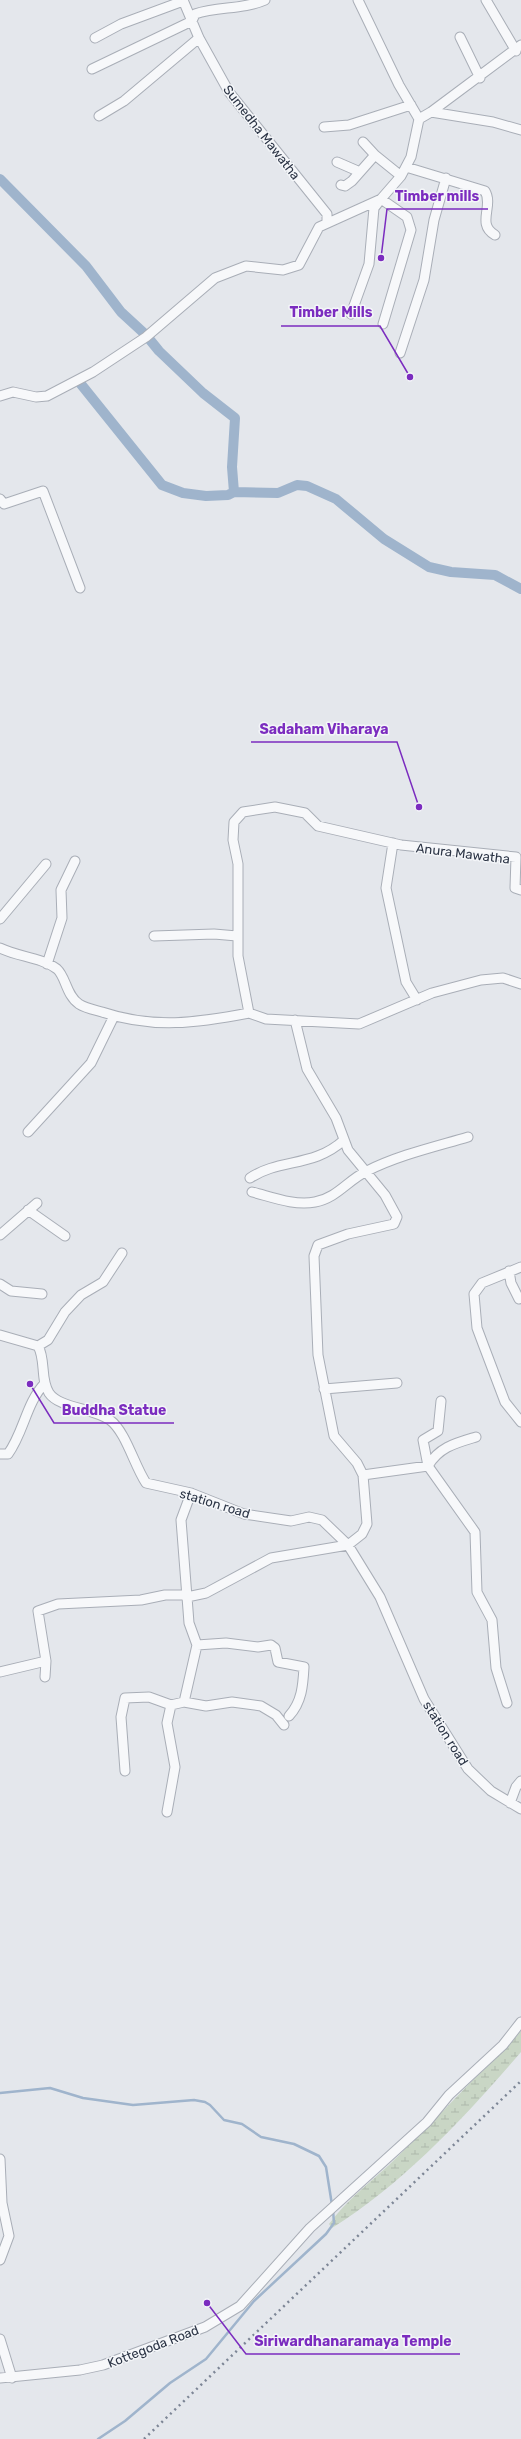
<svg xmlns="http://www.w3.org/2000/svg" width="521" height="2439" viewBox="0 0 521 2439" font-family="Rubik,sans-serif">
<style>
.wetland{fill:url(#wetland-marsh)}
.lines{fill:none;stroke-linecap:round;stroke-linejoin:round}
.stream{stroke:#9fb4cc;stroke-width:2.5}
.canal{stroke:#9fb4cc;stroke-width:10}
.minor-casing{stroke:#a9aeb7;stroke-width:11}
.minor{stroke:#f7f8fa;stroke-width:9}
.rail{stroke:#7d8696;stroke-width:2.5;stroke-dasharray:2 4;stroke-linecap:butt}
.labels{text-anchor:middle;stroke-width:3;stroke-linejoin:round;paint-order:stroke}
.street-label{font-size:13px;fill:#2b3445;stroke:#f4f6f9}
.leader{fill:none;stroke:#7b2cbf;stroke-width:1.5}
.callout-dot{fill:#7b2cbf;stroke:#f4f6f9;stroke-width:1.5}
.callout-label{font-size:14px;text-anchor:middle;font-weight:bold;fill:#7b2cbf;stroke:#f4f6f9;stroke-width:3;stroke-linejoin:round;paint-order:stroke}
</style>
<defs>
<pattern id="wetland-marsh" width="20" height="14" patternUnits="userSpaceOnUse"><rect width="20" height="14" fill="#c9d6c5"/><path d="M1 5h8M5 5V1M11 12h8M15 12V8" fill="none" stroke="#adb8ab"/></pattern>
</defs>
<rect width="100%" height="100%" fill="#e4e7ec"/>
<path class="wetland" d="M521 2031V2052C466 2116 404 2183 332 2228L329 2224C346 2201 368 2184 389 2165 416 2139 442 2112 468 2085 486 2067 505 2051 521 2031Z"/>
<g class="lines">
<path class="stream" d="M0 2093 50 2088 83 2098 133 2105 194 2100 205 2102 210 2105 224 2120 242 2124 261 2137 294 2144 319 2156 326 2167 332 2205
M98 2439 125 2421 170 2383 206 2359 254 2301 326 2234 334 2223 333 2210"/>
<path class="canal" d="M0 179 86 266 121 312 146 335 159 351 203 393 235 418 232 467 234 492 278 493 297 485 307 486 336 499 384 539 429 567 451 572 495 575 521 589
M80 383 162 485 183 493 206 496 228 495 234 492"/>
<g class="minor-casing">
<path id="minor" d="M183 0 199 38 229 92 327 214V223
M358 0 399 85 419 119
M486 0 516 51
M460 37 480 78
M95 38 121 24 183 1
M92 69 192 21 195 14C218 6 242 10 265 0
M431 112 521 45
M99 116 124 101 199 38
M324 127 349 125 411 105
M363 142 375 155
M337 162 360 172
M406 167 485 191C494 206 476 224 495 235
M341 185 345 186 352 181 375 155 401 176
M351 314 369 264 374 208 381 199 407 217 411 230 383 324
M400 353 424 280 434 220 446 178
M0 396 13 392 36 397 47 396 93 372 146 337 215 278 246 266 283 270 299 265 319 227 381 199 401 176 411 157 419 119 431 112 493 122 521 130
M0 499 4 504 43 491 80 588
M393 843 386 888 406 982 417 1000
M0 919 46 864
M154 936 214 934 237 936
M0 948C18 957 41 957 57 969 66 977 66 995 79 1004 85 1008 95 1010 102 1012 153 1029 197 1023 249 1013L238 956V864L233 840 234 822 243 812 275 807 305 813 318 826 401 845 516 857 515 888 521 890
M47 964 62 918 61 890 75 861
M249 1013 266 1019 359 1024 432 993 481 980 503 978 521 984
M28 1132 91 1063 114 1016
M250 1178C280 1158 313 1168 344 1140
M252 1192C272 1197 294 1206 315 1202 337 1198 348 1180 367 1171 399 1155 434 1147 468 1137
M28 1210 65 1236
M0 1235 37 1203
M521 1267 482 1283 474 1294 477 1328 483 1344 505 1402 521 1422
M509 1271 511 1283 519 1299
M0 1284 11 1291 42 1294
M0 1335 38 1346C46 1360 40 1379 49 1393 59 1408 93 1408 110 1420 126 1432 134 1465 146 1483L191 1493 244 1514 291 1521 309 1517 322 1520 348 1545 380 1597 424 1699 468 1769 491 1791 521 1809
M38 1346 48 1340 65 1312 81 1295 103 1282 122 1253
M324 1389 397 1383
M441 1401 438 1431 423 1440 428 1466 475 1532 477 1592 492 1620 496 1668 507 1703
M0 1454H8C24 1432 26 1403 45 1383
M363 1475 428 1466C439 1447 456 1443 476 1437
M191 1493 181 1520 187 1597 206 1593 271 1558 348 1545 362 1534 367 1524 363 1475 357 1463 334 1436 318 1355 314 1256 318 1245 348 1234 394 1224 397 1217 385 1195 348 1150 336 1118 307 1069 295 1020
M0 1672 46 1661
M45 1677 46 1661 38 1611 58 1604 141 1600 165 1595H183L187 1597 189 1623 197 1645 226 1643 258 1647 271 1645 275 1648 278 1662 304 1667C303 1685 302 1702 289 1716
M184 1702 206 1706 232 1702 261 1706 276 1715 284 1725
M125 1771 121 1717 125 1698 149 1697 171 1705
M510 1803 516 1787 521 1781
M167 1812 175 1767 167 1723 171 1705 184 1702 197 1645
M0 2159 2 2203 9 2236 0 2260
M0 2339 12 2378
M0 2378 80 2370 103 2365 205 2327 240 2306 310 2228 427 2122 449 2095 503 2045 521 2022"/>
</g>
<use href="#minor" class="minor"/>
<path class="rail" d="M144 2439 521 2081"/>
</g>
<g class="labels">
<g class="street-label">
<text transform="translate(262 132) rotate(52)" y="5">Sumedha Mawatha</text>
<text transform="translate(463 853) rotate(7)" y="5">Anura Mawatha</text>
<text transform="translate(215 1503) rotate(17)" y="5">station road</text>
<text transform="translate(446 1733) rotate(58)" y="5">station road</text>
<text transform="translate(153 2346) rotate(-21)" y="5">Kottegoda Road</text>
</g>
</g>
<path class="leader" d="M381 258L387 209H488M410 377L380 326H281M419 807L397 742H251M30 1384L54 1423H174M207 2303L246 2354H460"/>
<g class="callout-dot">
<circle cx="381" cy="258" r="4"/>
<circle cx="410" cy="377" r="4"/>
<circle cx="419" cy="807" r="4"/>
<circle cx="30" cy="1384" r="4"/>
<circle cx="207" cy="2303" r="4"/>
</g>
<g class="callout-label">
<text x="437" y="201">Timber mills</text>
<text x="331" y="317">Timber Mills</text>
<text x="324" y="734">Sadaham Viharaya</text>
<text x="114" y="1415">Buddha Statue</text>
<text x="353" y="2346">Siriwardhanaramaya Temple</text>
</g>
</svg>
